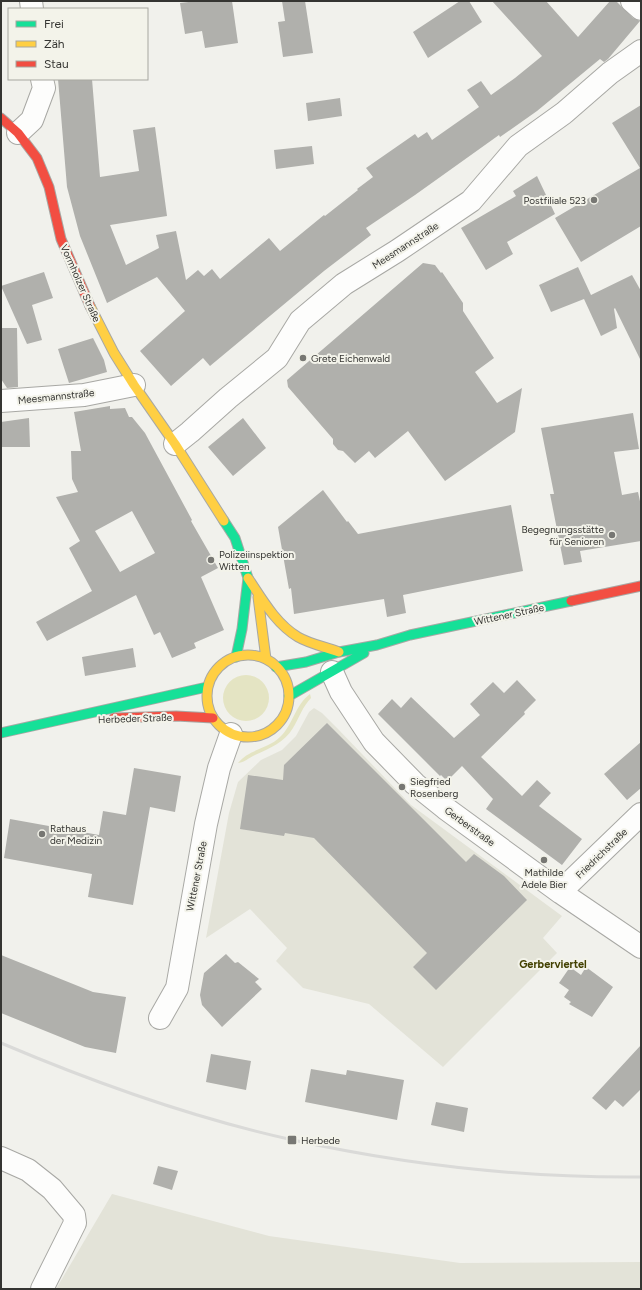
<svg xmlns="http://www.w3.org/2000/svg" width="642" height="1290" viewBox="0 0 642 1290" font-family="Figtree,sans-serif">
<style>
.built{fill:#e3e3d8}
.green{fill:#e4e4c3}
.building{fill:#b0b0ac;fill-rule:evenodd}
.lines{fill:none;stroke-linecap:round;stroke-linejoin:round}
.street-casing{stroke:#a8a8a4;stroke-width:24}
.fast-casing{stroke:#a8a8a4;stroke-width:11}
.slow-casing{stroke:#a8a8a4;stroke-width:11}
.jam-casing{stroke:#a8a8a4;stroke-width:11}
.street{stroke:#fdfdfc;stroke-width:22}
.fast{stroke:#16e098;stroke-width:9}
.slow{stroke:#ffcf43;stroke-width:9}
.jam{stroke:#f24e42;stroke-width:9}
.rail{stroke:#dadad8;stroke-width:3}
.poi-dot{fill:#777773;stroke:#f3f3ea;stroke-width:1.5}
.labels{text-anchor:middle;stroke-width:4;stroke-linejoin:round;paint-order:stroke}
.poi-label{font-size:10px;fill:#353532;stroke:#f3f3ea;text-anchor:start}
.street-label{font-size:10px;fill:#353532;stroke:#f3f3ea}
.neighbourhood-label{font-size:11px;font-weight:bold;fill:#434100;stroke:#f3f3ea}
</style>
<rect width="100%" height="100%" fill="#f1f1ec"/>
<path class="built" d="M314 708 322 713 338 729 411 805 562 916 543 938 557 953 443 1067 369 1004 303 988 276 961 287 948 250 909 206 938 229 813 238 782 261 760 282 750 296 736 309 712Z
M112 1194 269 1236 460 1263 641 1262V1289H56Z"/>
<path class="green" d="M223 698a23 23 0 1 1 46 0a23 23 0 1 1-46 0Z
M310 694 311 698C303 706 299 718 293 728 284 743 270 748 255 755 248 758 246 762 238 763 249 749 268 749 280 737 293 725 295 705 310 694Z"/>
<path class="building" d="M197 1H232L238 43 205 48 202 31 185 34 180 3Z
M282 1H305L313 53 283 57 278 22 285 21Z
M460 1H469L482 22 428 58 413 32Z
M492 1H546L578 37 610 1H616L633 18 640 21 608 59 604 62 600 59 537 111 500 137 499 135 415 195 366 228 371 235 324 271 210 366 203 358 171 386 140 351 185 311 157 277 107 303 80 236 67 187 58 79H92L100 177 139 171 133 130 155 127 167 216 110 225 126 265 159 248 156 235 176 231 186 280 198 270 204 276 212 269 220 279 269 238 280 251 324 215 325 216 358 190 357 189 373 177 366 168 415 134 418 138 427 132 432 140 479 107 467 90 481 81 491 95 515 78 542 56Z
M340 98 342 116 308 121 306 103Z
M641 105V226L581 262 555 218 640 168 612 123Z
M312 146 314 164 276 169 274 150Z
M537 176 555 214 507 242 513 254 486 270 461 228 516 196 513 191Z
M423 263 435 265 441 273 442 272 463 303V311L494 358 475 372 497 403 522 388 515 432 445 481 408 431 375 458 369 451 355 463 343 451 338 450 333 444V439L288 387 287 380Z
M578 267 591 295 632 275 641 291V361L615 308 614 309 617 328 601 336 584 299 551 312 539 285Z
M44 272 53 298 32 305 42 340 27 344 1 286Z
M1 328H17L18 387 7 388 1 379Z
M93 338 104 360 107 372 69 383 58 349Z
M110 406V409L125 408 129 417H132L145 433 192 520 191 521 218 568 201 577 224 630 194 643 196 648 172 658 160 632 154 635 136 595 47 641 36 622 92 591 69 548 80 541 56 497 78 492 72 479 71 451H81L74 412ZM132 511 155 553 120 572 95 531Z
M633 413 639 449 614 452 622 495 638 492 641 506V541L580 551 582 562 564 565 550 494H554L541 428Z
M29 418 30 447H1V422Z
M243 418 266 448 233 476 208 447Z
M323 490 347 522 348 521 358 534 511 505 523 571 403 595 406 613 387 617 384 599 294 614 291 588 289 589 278 527Z
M133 648 136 667 85 676 82 657Z
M517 680 536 700 524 712 525 714 481 757 522 796 537 780 551 793 539 806 582 839 562 865 486 809 493 799 462 766 447 781 441 775 440 776 378 714 392 699 401 708 411 697 454 738 480 715 470 704 493 682 504 693Z
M327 723 466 862 474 854 504 876 527 900 436 990 413 967 427 953 314 838 285 833 284 836 240 829 248 775 283 780 284 765Z
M641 742V788L627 800 604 774Z
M134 768 181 776 175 812 150 807 133 905 88 897 92 874 4 858 10 819 99 835 103 811 126 815Z
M226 954 235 963 238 962 259 979 255 982 262 989 222 1027 202 1005 200 995 204 973Z
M1 955 93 992 126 997 116 1053 85 1047 1 1013Z
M570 967 581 975 586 967 613 987 592 1017 569 1004 571 1002 564 997 569 990 559 983Z
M641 1045V1089L623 1107 615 1100 606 1110 592 1098Z
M211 1054 251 1061 246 1090 206 1082Z
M311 1069 346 1075 347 1070 404 1080 397 1120 305 1102Z
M436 1102 468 1108 464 1132 431 1125Z
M158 1166 178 1171 172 1190 153 1184Z"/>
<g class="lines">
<g class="street-casing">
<path id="street" d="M31 1 32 9
M632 1 641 9
M18 133 32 120 44 88 42 79
M1 401 84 395 134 385
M175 444 190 432 228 398 277 358 300 321 344 284 397 251 471 201 518 146 564 113 610 73 641 51
M332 672 341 692 374 742 415 784 445 808 560 892 641 947
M560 892 641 814
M160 1018 177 988 206 824 219 768 231 734
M1 1158 28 1170 52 1189 74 1215 75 1223 42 1289"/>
</g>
<g class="fast-casing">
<path id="fast" d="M224 521 235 538 248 578 242 629 236 657
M276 667 306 662 339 652 377 645 410 635 571 601
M289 696 364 653
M1 733 207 687"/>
</g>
<g class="slow-casing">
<path id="slow" d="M90 306 114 353 134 385 175 444 224 521
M248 578C262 599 276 624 298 637 310 644 326 647 339 652
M258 597 266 659
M207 696a41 41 0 1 1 82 0a41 41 0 1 1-82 0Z"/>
</g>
<g class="jam-casing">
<path id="jam" d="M1 118 18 133 37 158 49 187 61 239 90 306
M571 601 641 586
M114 718 176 716 213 718"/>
</g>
<use href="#street" class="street"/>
<use href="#fast" class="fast"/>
<use href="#slow" class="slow"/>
<use href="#jam" class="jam"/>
<path class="rail" d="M1 1043C95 1083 193 1118 293 1140 407 1165 524 1178 641 1177"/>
</g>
<g class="poi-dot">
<circle cx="594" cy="200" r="4"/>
<circle cx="303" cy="358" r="4"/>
<circle cx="612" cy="535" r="4"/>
<circle cx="211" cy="560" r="4"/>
<circle cx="402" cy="787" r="4"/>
<circle cx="42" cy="834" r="4"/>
<circle cx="544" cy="860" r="4"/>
<rect x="287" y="1135" width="10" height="10" rx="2"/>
</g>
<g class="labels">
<g class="poi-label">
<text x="586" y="204" text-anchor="end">Postfiliale 523</text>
<text x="311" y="362">Grete Eichenwald</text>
<text x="604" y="533" text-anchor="end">Begegnungsstätte<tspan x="604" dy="12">für Senioren</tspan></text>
<text x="219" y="558">Polizeiinspektion<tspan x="219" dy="12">Witten</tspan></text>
<text x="410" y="785">Siegfried<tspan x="410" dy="12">Rosenberg</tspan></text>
<text x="50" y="832">Rathaus<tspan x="50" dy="12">der Medizin</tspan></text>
<text x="544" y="876" text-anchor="middle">Mathilde<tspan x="544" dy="12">Adele Bier</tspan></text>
<text x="301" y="1144">Herbede</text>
</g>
<g class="street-label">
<text transform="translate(405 245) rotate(-33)" y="4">Meesmannstraße</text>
<text transform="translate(81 283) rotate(66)" y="4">Vormholzer Straße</text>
<text transform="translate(56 396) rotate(-6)" y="4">Meesmannstraße</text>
<text transform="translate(509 614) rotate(-12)" y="4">Wittener Straße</text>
<text transform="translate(135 718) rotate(-2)" y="4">Herbeder Straße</text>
<text transform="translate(470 826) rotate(36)" y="4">Gerberstraße</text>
<text transform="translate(601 853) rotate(-44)" y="4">Friedrichstraße</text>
<text transform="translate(196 876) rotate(-79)" y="4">Wittener Straße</text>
</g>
<g class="neighbourhood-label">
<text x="553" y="968">Gerberviertel</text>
</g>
</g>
<rect width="642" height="1290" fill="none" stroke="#353532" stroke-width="4"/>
<rect x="8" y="8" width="140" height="72" fill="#f3f3ea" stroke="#a7a7a0"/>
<rect x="16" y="21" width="20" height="6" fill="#16e098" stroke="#a7a7a0"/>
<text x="44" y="28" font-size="12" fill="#353532">Frei</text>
<rect x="16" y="41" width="20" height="6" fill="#ffcf43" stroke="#a7a7a0"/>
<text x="44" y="48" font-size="12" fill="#353532">Zäh</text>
<rect x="16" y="61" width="20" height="6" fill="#f24e42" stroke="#a7a7a0"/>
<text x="44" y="68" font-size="12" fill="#353532">Stau</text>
</svg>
